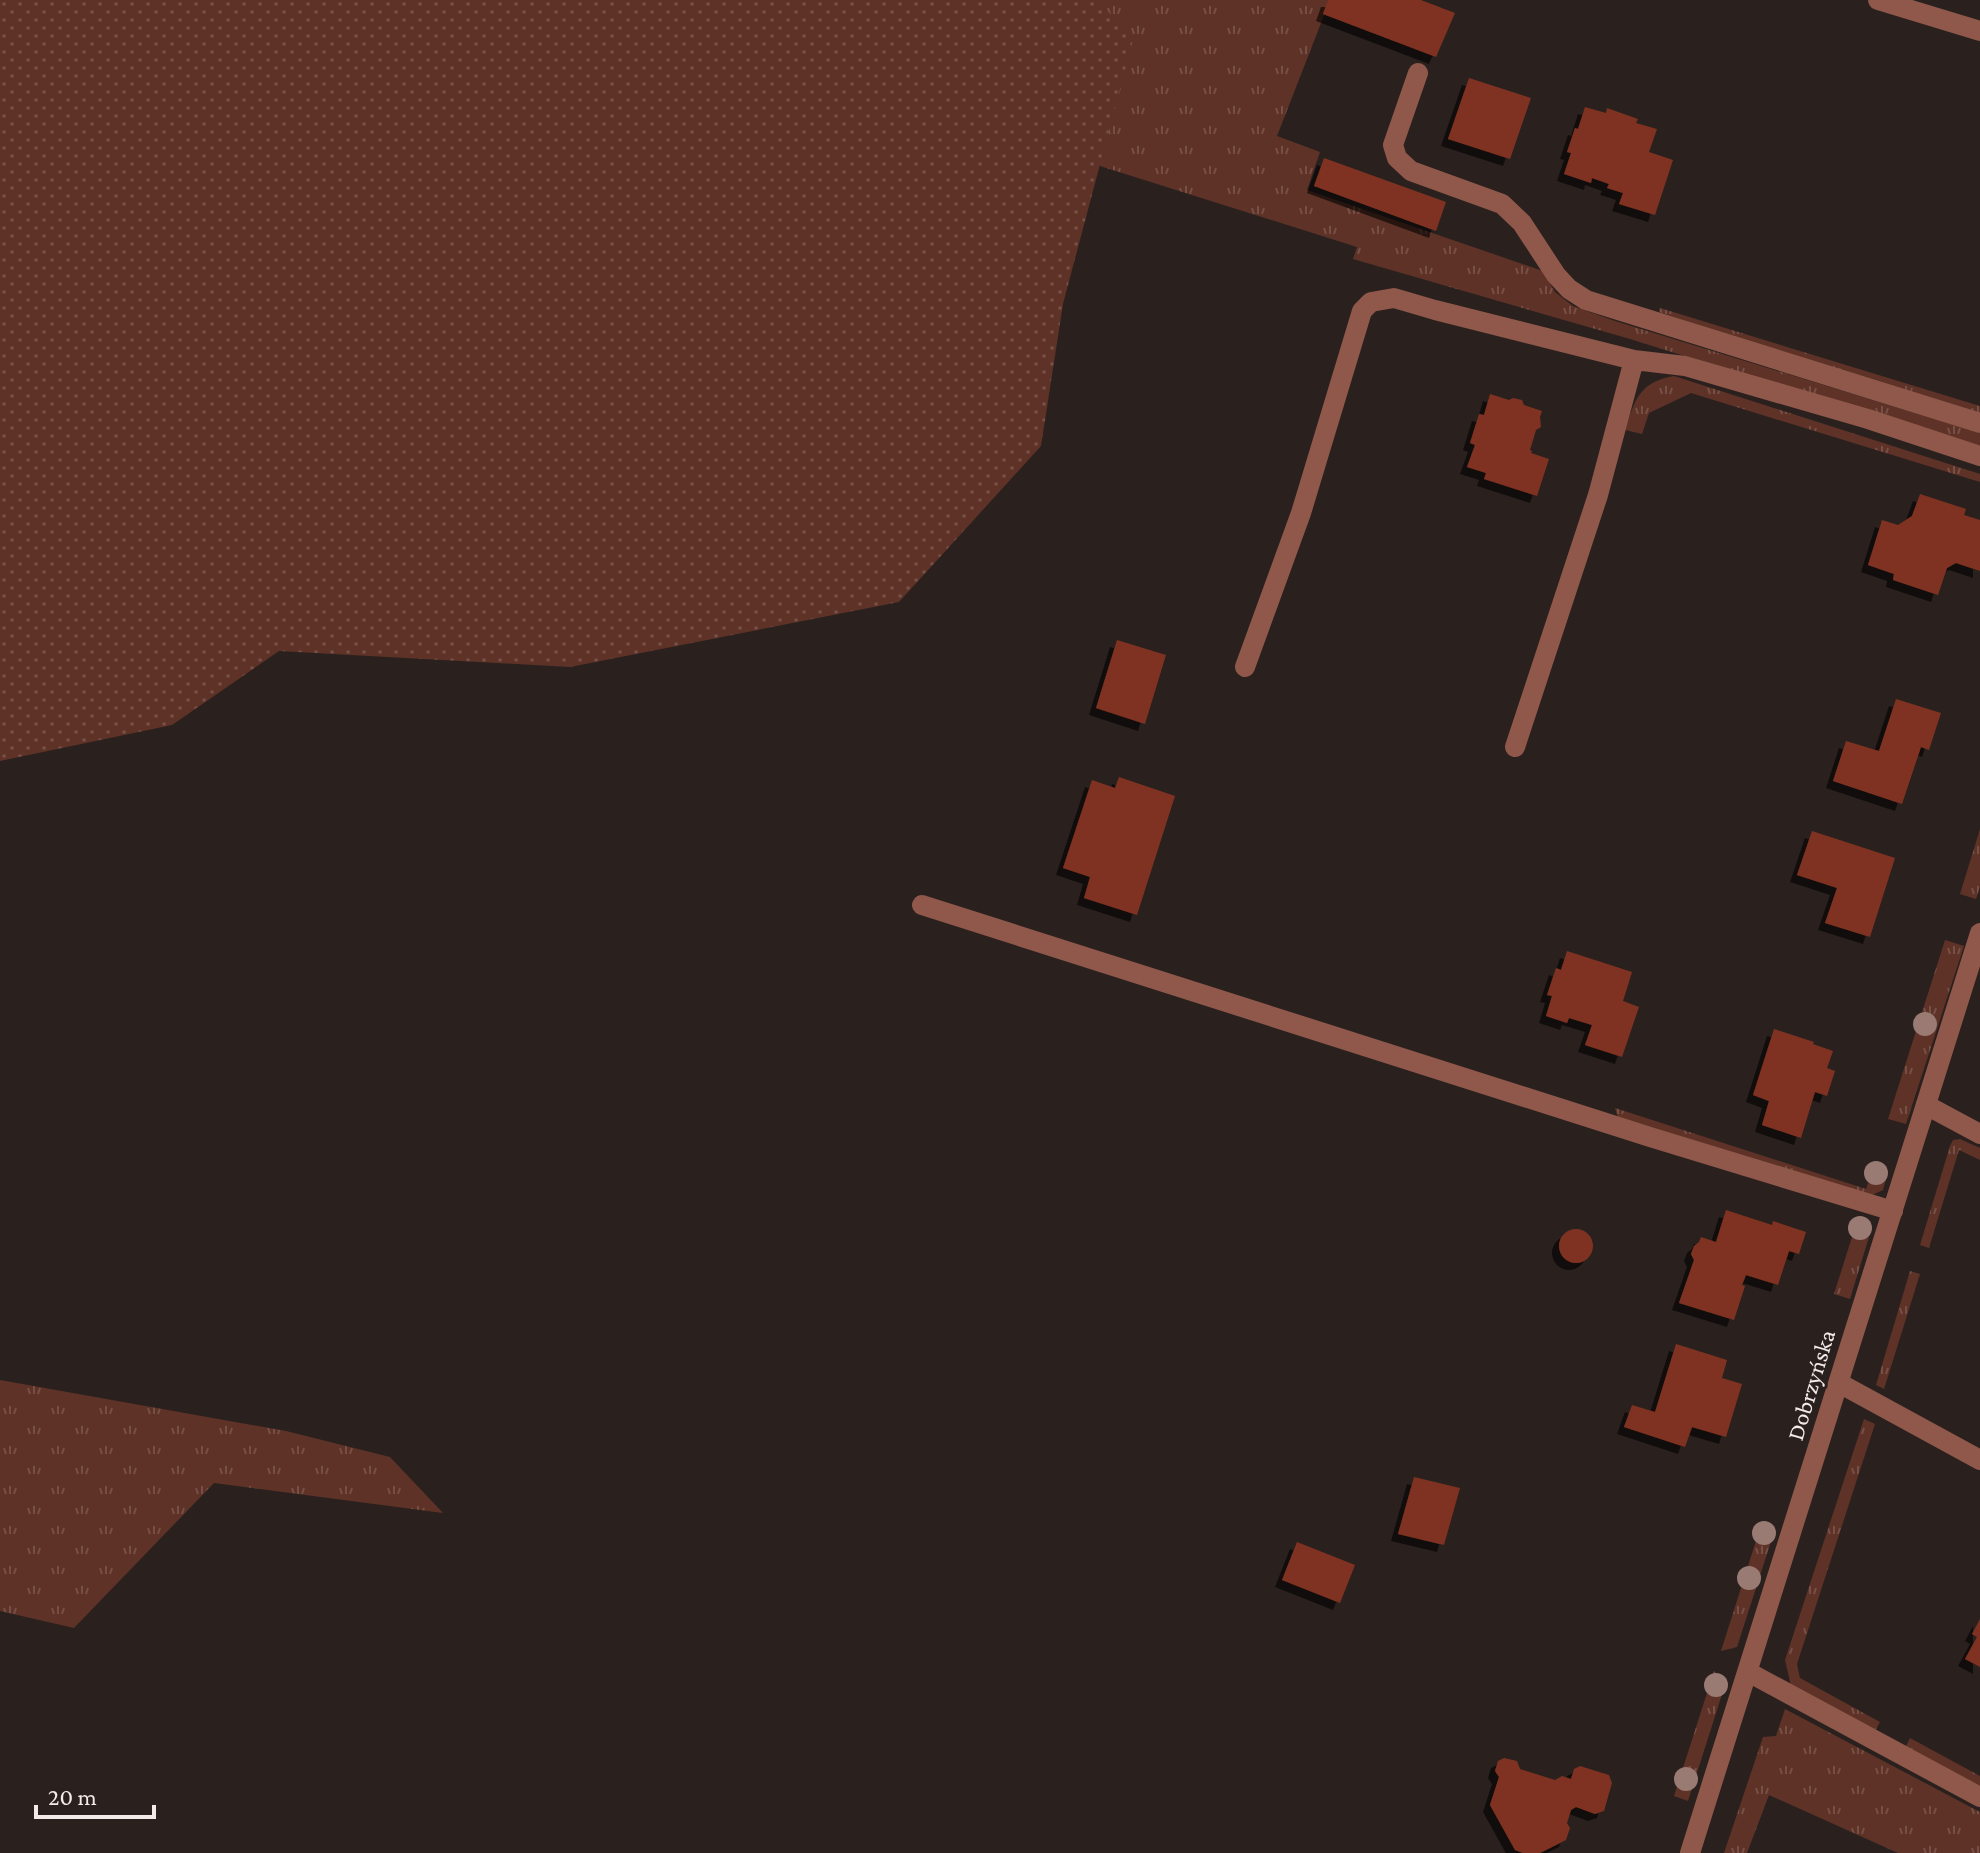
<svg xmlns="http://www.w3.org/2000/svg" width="1980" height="1853" viewBox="0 0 1980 1853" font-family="'Crimson Pro',serif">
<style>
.grass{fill:url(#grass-tufts)}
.park{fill:url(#park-dots)}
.building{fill:#7f3320;filter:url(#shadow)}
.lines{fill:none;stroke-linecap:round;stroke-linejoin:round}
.service{stroke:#8f584a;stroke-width:20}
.tertiary{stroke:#8f584a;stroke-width:20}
.tree{fill:#997b73}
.labels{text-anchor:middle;stroke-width:6;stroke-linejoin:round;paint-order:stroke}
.street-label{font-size:24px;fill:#f2ebea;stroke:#2a201e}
</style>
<defs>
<pattern id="grass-tufts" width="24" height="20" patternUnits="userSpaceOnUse" patternTransform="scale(2)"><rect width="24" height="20" fill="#5e3226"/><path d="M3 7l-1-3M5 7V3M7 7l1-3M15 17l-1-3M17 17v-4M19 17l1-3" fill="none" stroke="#765046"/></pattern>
<pattern id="park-dots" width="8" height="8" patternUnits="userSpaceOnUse" patternTransform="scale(2)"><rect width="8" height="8" fill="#5e3226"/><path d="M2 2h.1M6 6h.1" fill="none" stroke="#765046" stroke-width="1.8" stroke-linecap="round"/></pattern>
<filter id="shadow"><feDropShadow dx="-7" dy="7" stdDeviation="0" flood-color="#0009"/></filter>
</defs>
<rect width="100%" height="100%" fill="#2a201e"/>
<path class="grass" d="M1018 0H1330L1277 136 1320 152 1307 190 1543 271 1555 292 1573 306 1615 321 1980 433V448L1630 339 1353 259 1357 247 1046 149Z
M1660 308 1980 406V416L1659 312Z
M1674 376 1980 474V482L1691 393 1649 413 1642 434 1625 430C1635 400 1639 382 1674 376Z
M1980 829V887L1976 899 1960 894Z
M1945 940 1964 946 1906 1124 1888 1119Z
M1615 1108 1866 1189 1874 1165 1886 1179 1883 1190 1870 1196 1618 1118Z
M1960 1139 1980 1148V1160L1959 1150 1929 1248 1920 1245 1950 1146 1953 1140Z
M1858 1218 1866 1226 1869 1237 1850 1299 1834 1294Z
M1910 1271 1920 1274 1884 1389 1876 1385Z
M0 1380 286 1431 390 1457 443 1513 214 1483 74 1628 0 1611Z
M1864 1419 1875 1424 1797 1664 1800 1678 1880 1722 1875 1731 1791 1686 1785 1660Z
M1761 1525 1775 1529 1737 1647 1721 1651Z
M1714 1671 1725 1685 1688 1801 1674 1796Z
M1785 1709 1980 1812V1853H1898L1769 1795 1747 1853H1724L1763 1737 1776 1736Z
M1910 1738 1980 1776V1787L1906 1746Z"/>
<path class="park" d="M0 0H1098L1133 40 1063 304 1041 446 899 602 570 667 279 651 172 725 0 761Z"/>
<path class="building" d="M1328 0H1421L1455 13 1436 57 1323 14Z
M1469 78 1531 98 1510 159 1448 139Z
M1585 107 1606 113 1607 108 1638 119 1636 123 1657 129 1649 152 1673 160 1655 215 1619 204 1623 193 1607 188 1609 184 1592 178 1591 183 1564 174 1571 153 1567 152 1575 128 1578 129Z
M1324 158 1446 202 1436 231 1314 186Z
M1490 394 1509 400 1513 398 1522 400 1524 405 1542 411 1540 417 1541 427 1536 430 1530 450 1532 451 1531 453 1549 459 1537 496 1484 479 1486 473 1467 467 1475 445 1470 443 1479 414 1484 415Z
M1920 494 1966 509 1964 515 1980 520V571L1956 563 1947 568 1938 595 1893 580 1894 574 1868 565 1882 520 1898 525 1912 516Z
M1117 640 1166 655 1145 724 1096 708Z
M1896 699 1941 713 1929 750 1921 747 1902 804 1833 781 1846 741 1879 751Z
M1119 777 1175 796 1137 915 1084 898 1090 877 1063 868 1092 780 1115 788Z
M1812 831 1895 858 1870 937 1825 923 1837 888 1797 875Z
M1567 951 1632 972 1623 1001 1639 1007 1622 1057 1585 1045 1592 1025 1569 1018 1567 1023 1546 1016 1552 996 1547 995 1556 968 1561 970Z
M1774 1029 1814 1042 1813 1044 1833 1051 1827 1068 1835 1071 1827 1096 1815 1092 1801 1138 1762 1125 1769 1101 1753 1095Z
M1726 1210 1772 1225 1773 1221 1806 1232 1799 1254 1789 1251 1778 1285 1746 1275 1742 1285 1745 1286 1734 1320 1679 1303 1694 1260 1691 1254 1694 1246 1699 1242 1701 1237 1716 1242Z
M1559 1246a17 17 0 1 1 34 0a17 17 0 1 1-34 0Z
M1676 1344 1727 1360 1722 1378 1742 1384 1726 1437 1692 1427 1685 1447 1624 1427 1632 1405 1655 1412Z
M1414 1477 1460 1488 1444 1545 1398 1534Z
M1297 1542 1355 1565 1340 1603 1282 1580Z
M1980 1619V1667L1965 1659 1977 1637 1972 1634Z
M1504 1758 1517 1761 1520 1769 1555 1780 1562 1776 1571 1779 1574 1769 1580 1766 1609 1775 1612 1783 1604 1811 1595 1814 1576 1807 1571 1810 1567 1823 1570 1828 1566 1840 1540 1853H1523L1515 1850 1490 1805 1499 1777 1495 1771 1498 1761Z"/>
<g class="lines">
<path class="service" d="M1878 0 1980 31
M1418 73 1393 145 1397 158 1411 171 1502 204 1522 223 1556 275 1569 289 1586 300 1980 423
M1245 667 1301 513 1362 311 1371 302 1394 298 1435 310 1634 360 1685 366 1868 419 1980 456
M1515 747 1598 495 1634 360
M922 905 1650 1137 1893 1211
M1926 1105 1980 1134
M1839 1383 1980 1460
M1748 1672 1980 1797"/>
<path class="tertiary" d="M1690 1853 1980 933"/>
</g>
<g class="tree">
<circle cx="1925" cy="1024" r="12"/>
<circle cx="1876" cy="1173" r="12"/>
<circle cx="1860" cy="1228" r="12"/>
<circle cx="1764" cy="1533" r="12"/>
<circle cx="1749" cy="1578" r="12"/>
<circle cx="1716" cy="1685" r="12"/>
<circle cx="1686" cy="1779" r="12"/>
</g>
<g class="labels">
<g class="street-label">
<text transform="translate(1811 1385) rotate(-73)" y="8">Dobrzyńska</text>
</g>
</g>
<path d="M36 1805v12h118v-12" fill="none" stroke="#f2ebea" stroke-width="4"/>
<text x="48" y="1805" font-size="24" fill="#f2ebea" stroke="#2a201e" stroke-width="6" paint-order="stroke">20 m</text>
</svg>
